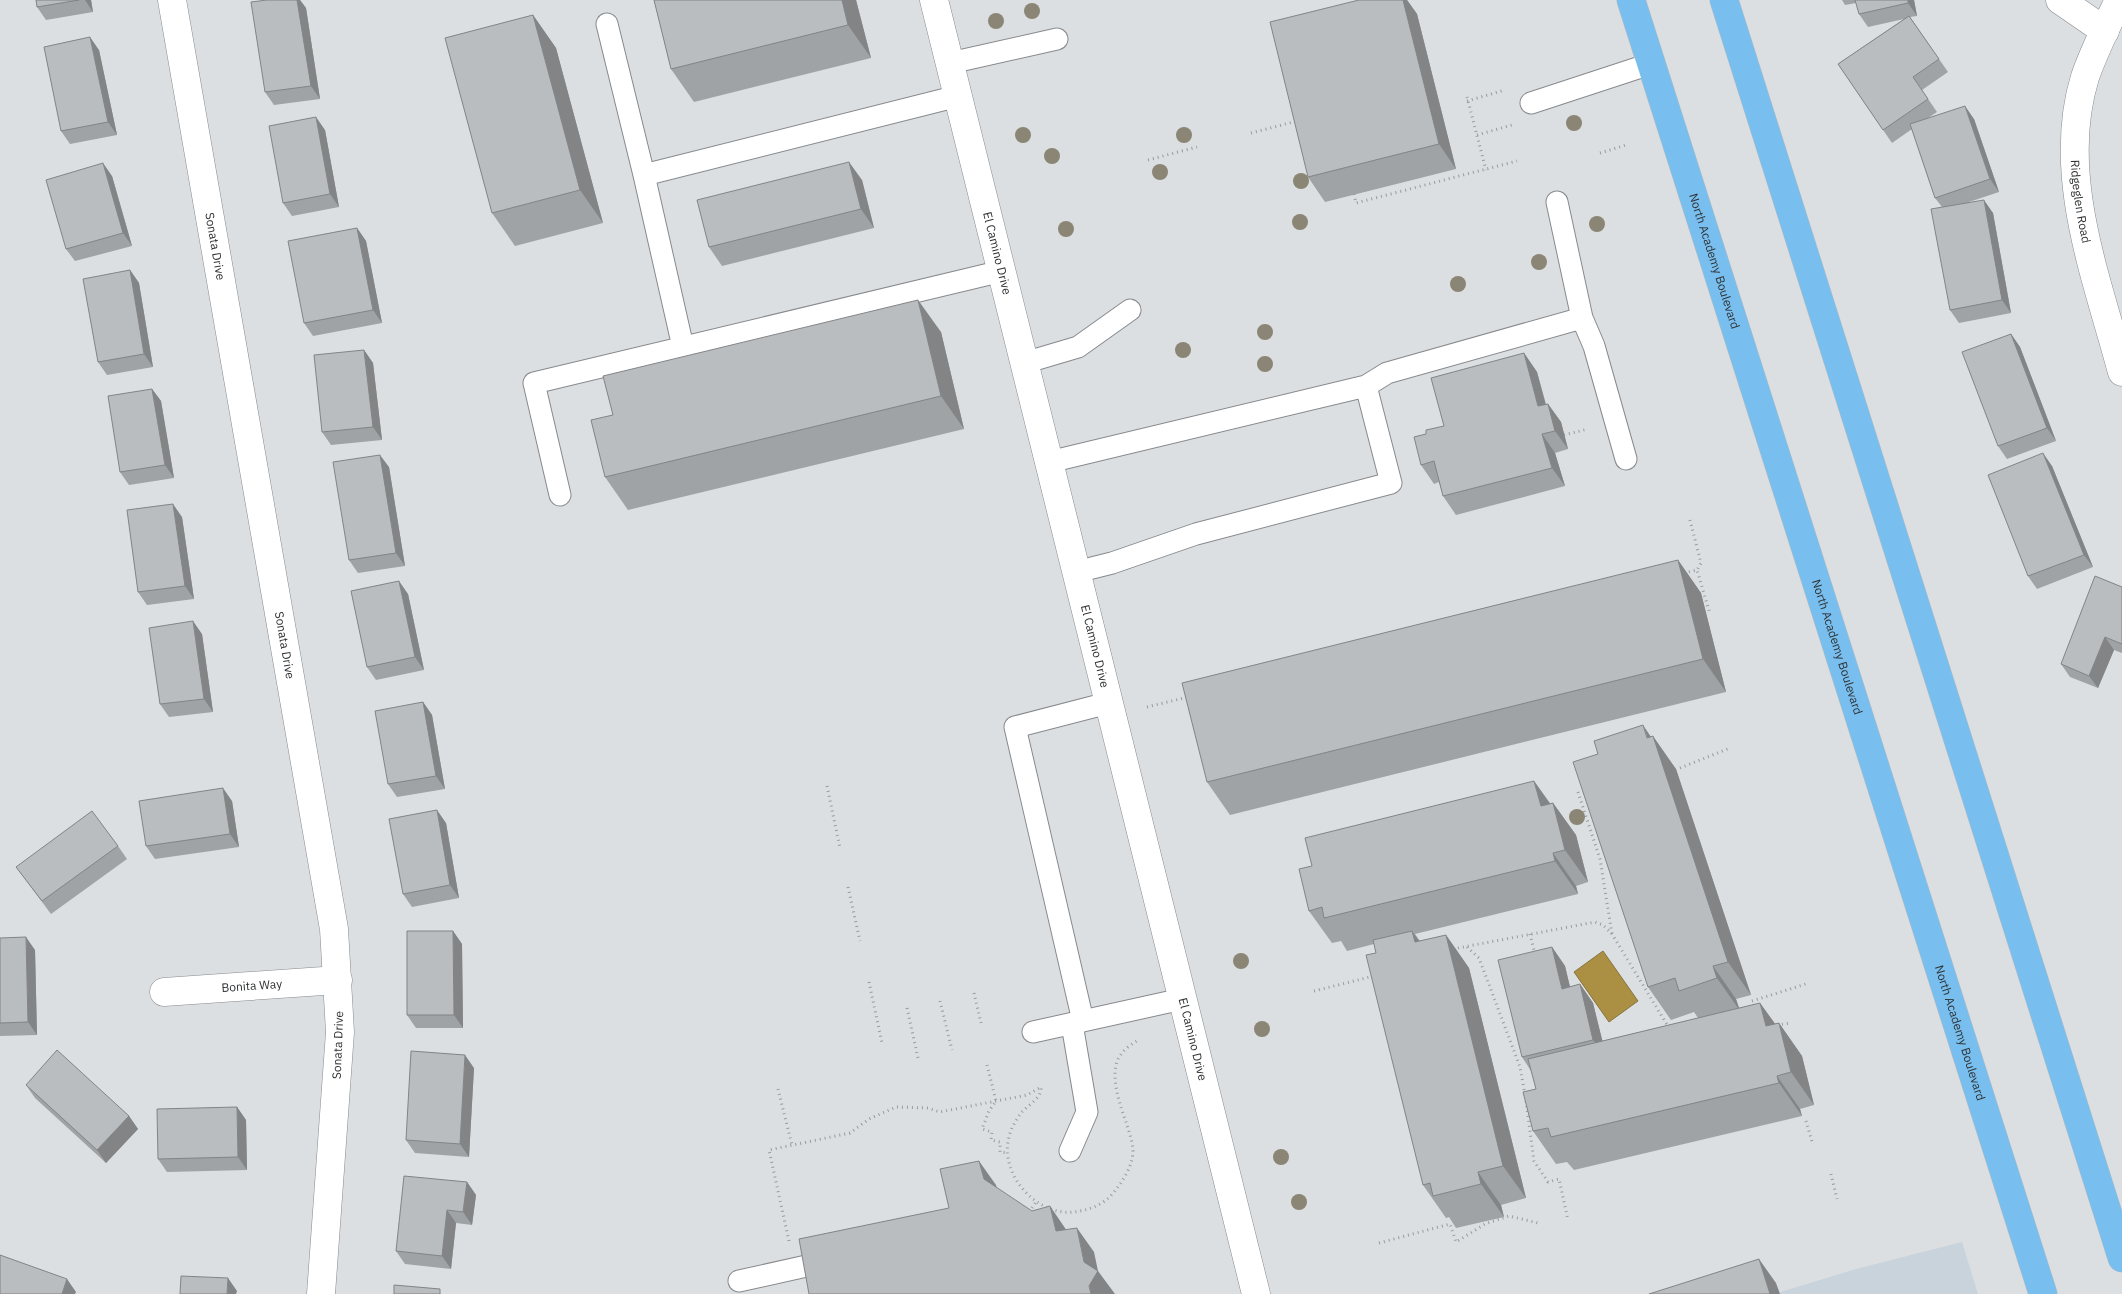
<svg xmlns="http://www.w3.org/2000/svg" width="2122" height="1294" viewBox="0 0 2122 1294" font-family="'IBM Plex Sans',sans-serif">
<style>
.built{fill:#c9d3dc}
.water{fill:#ab9044;stroke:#86743f}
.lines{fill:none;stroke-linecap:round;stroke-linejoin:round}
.service-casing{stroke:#878a8d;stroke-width:23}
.minor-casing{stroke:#878a8d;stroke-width:29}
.trunk-casing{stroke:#bcbdbd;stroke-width:29}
.path{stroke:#989b9e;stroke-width:3;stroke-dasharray:1 4;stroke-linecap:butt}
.service{stroke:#fff;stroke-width:21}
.minor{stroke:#fff;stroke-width:28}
.trunk{stroke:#78bfef;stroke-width:28}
.tree{fill:#8a8574}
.wall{fill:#9fa3a5}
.shaded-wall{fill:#828486}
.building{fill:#b9bdc0;stroke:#828486}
.labels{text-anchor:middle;stroke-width:5;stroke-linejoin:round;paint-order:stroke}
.street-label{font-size:12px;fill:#2f3132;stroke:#fff}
</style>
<rect width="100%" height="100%" fill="#dbdfe2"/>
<path class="built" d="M1962 1242 1978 1294H1774L1856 1269Z"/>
<path class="water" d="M1603 951 1638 1001 1609 1022 1574 972Z"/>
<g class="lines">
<g class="service-casing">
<path id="service" d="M607 24 644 175 683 347
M950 63 1057 39
M1531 103 1650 64
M644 175 958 96
M1557 202 1582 318 1594 346 1626 459
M1024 363 1078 347 1130 310
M1366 386 1387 373 1582 318
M1049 462 1366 386 1391 483 1196 534 1112 563 1076 572
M560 495 534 383 1002 271
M1083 1021 1015 727 1108 703
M1033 1032 1182 999
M1070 1151 1087 1112 1072 1024
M739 1281 811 1265"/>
</g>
<g class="minor-casing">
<g id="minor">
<path id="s1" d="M172 0 334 929 340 1032 321 1294"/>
<path id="s2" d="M934 0 1256 1294"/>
<path d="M2060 0 2105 31"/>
<path id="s3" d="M2119 0C2107 25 2094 51 2085 77 2055 174 2097 278 2122 372"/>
<path id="s4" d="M164 992 338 980"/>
</g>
</g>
<g class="trunk-casing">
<g id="trunk">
<path id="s5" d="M1631 0 2043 1294"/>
<path d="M1724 0 2122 1258"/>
</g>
</g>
<path class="path" d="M1467 97 1486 170
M1467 101 1505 90
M1251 133 1297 121
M1477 135 1512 125
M1600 153 1626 145
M1148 160 1197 147
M1354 194 1356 203 1517 161
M1564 435 1588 429
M1690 520 1701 563 1697 570
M1684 573 1697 570 1710 614
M1147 707 1188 697
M1680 768 1730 748
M827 786 840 848
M1578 792 1600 859 1612 934
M848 887 860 941
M1530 934 1535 954
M1467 947 1479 958 1520 1067 1525 1095
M1453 949 1595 922 1603 925 1612 934 1669 1028
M869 982 882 1043
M1314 991 1374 976
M974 993 981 1023
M940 1001 952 1050
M1752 1001 1809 983
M907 1008 918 1058
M1777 1025 1791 1023
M987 1065 996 1101 989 1111 982 1129 992 1132 991 1140 1000 1142V1152L1008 1153
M778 1089 792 1145
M1526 1101 1534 1161 1548 1182 1559 1179 1568 1220
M1806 1121 1813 1145
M1831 1174 1837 1199
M1029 1212 1036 1202
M789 1241 769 1150 850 1133 869 1119 896 1107 928 1108 940 1112 1027 1095 1041 1087C1042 1098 1028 1105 1021 1113 1016 1120 1011 1128 1009 1137 999 1174 1036 1216 1074 1212 1089 1210 1104 1205 1114 1192 1123 1181 1132 1167 1133 1152 1133 1142 1129 1132 1126 1122 1120 1106 1110 1076 1118 1059 1122 1051 1130 1045 1137 1041
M1379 1243 1450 1224 1456 1242 1485 1224 1509 1216 1538 1223"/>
<use href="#service" class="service"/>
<use href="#minor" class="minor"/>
<use href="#trunk" class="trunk"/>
</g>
<g class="tree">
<circle cx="1032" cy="11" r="8"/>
<circle cx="996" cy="21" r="8"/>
<circle cx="1574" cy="123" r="8"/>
<circle cx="1023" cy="135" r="8"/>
<circle cx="1184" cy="135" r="8"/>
<circle cx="1052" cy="156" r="8"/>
<circle cx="1160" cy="172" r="8"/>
<circle cx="1301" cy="181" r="8"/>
<circle cx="1300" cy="222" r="8"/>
<circle cx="1597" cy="224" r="8"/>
<circle cx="1066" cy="229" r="8"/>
<circle cx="1539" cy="262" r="8"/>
<circle cx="1458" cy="284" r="8"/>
<circle cx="1265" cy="332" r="8"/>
<circle cx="1183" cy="350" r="8"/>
<circle cx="1265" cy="364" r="8"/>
<circle cx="1577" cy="817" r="8"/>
<circle cx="1241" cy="961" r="8"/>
<circle cx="1262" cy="1029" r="8"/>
<circle cx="1281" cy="1157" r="8"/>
<circle cx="1299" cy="1202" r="8"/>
</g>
<path class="wall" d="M36 0H91L93 12 46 20 37 7Z
M267 0H300L306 8 320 99 274 105 265 92Z
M654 0H856L871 58 694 102 671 69Z
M1359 0H1407L1417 14 1456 169 1325 202 1308 177Z
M1842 0H1914L1917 16 1910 17 1948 72 1922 90 1937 112 1928 118 1974 119 1999 192 1969 202 1993 213 2011 313 1959 323 1950 310 1942 207 1935 198 1912 129 1892 143 1838 64 1904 19 1868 27 1859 14 1856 3 1845 5Z
M533 15 556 48 603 223 515 246 492 213Z
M99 50 117 135 70 144 61 131Z
M325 130 339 207 292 216 283 203Z
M112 176 132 246 75 261 66 249Z
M862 180 874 228 722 266 709 247Z
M357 228 366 241 382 323 313 336 304 323Z
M130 270 139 283 153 367 107 375 98 362Z
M941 332 964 429 628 510 605 477Z
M2011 334 2020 347 2056 441 2007 459 1998 446Z
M364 350 373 363 382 440 331 445 322 432Z
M1524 353 1537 372 1546 404H1548L1561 422 1568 449 1555 453 1565 486 1456 515 1443 496 1439 482 1434 484 1421 465 1426 434 1444 426Z
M152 389 161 401 174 478 129 485 120 472Z
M2052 466 2093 567 2037 589 2028 576Z
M389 467 405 566 358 573 349 560Z
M182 517 194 599 147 605 138 592Z
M1678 560 1701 593 1726 692 1230 815 1207 782Z
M2122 587V653L2114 650 2098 688 2070 677 2061 664Z
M408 594 424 670 376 680 367 667Z
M202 634 213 712 169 717 160 704Z
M423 702 432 715 445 789 397 797 388 784Z
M1651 737 1676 769 1751 995 1736 999 1739 1008 1760 1003 1775 1024 1779 1023 1802 1056 1814 1105 1800 1109 1802 1116 1574 1170 1567 1162 1556 1164 1533 1131 1536 1089 1531 1071 1522 1057 1552 947 1565 966 1570 987 1580 984 1593 1003 1602 1041 1698 1018 1694 1012 1671 1020 1648 987 1598 754Z
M1534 781 1550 803H1553L1576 835 1588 882 1576 886 1578 894 1415 934 1420 941 1446 935 1469 968 1526 1198 1501 1205 1504 1217 1456 1228 1449 1217 1446 1218 1423 1185 1374 944 1347 951 1341 941 1332 943 1309 911 1312 866Z
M232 801 239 847 155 859 146 846Z
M446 823 459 898 412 907 403 894Z
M118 846 127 859 51 914 16 867Z
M453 931 462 944 463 1028H416L407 1015Z
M0 938 35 950 37 1035 0 1036Z
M474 1068 469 1157 415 1153 406 1140Z
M26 1085 129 1116 138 1129 106 1163 35 1098Z
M237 1107 246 1120 247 1170 167 1172 158 1159Z
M467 1182 476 1195 472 1225 456 1223 451 1269 405 1264 396 1251Z"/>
<path class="shaded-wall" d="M85 0H91L93 12Z
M297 0H300L306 8 320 99 311 86Z
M842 0H856L871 58 848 25Z
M1403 0H1407L1417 14 1456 169 1439 144Z
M1908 0H1914L1917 16 1908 3Z
M533 15 556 48 603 223 580 190Z
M90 37 99 50 117 135 108 122Z
M1965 106 1974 119 1999 192 1990 179Z
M316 117 325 130 339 207 330 194Z
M849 162 862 180 874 228 861 209Z
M103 163 112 176 132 246 123 233Z
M1984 200 1993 213 2011 313 2002 300Z
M357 228 366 241 382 323 373 310Z
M130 270 139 283 153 367 144 354Z
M918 300 941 332 964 429 941 396Z
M2011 334 2020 347 2056 441 2047 428Z
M364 350 373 363 382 440 373 427Z
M1524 353 1537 372 1551 425 1538 406Z
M152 389 161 401 174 478 165 465Z
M1548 404 1561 422 1568 449 1555 431Z
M1542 434 1555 453 1565 486 1552 468Z
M2043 453 2052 466 2093 567 2084 555Z
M380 455 389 467 405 566 396 553Z
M173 504 182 517 194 599 185 586Z
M1678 560 1701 593 1726 692 1703 659Z
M399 581 408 594 424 670 415 657Z
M193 621 202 634 213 712 204 699Z
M2105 637 2114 650 2098 688 2089 676Z
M423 702 432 715 445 789 436 776Z
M1643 725 1655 743 1653 736 1676 769 1751 995 1728 962Z
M1534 781 1555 811 1553 803 1576 835 1588 882 1565 850 1541 806Z
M223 788 232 801 239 847 230 834Z
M437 810 446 823 459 898 450 885Z
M1553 853 1576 886 1578 894 1555 861Z
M453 931 462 944 463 1028 454 1015Z
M1412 931 1435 964 1415 942Z
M1446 935 1469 968 1526 1198 1503 1166Z
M26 937 35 950 37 1035 28 1022Z
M1552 947 1565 966 1575 1008 1562 989Z
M1713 966 1736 999 1740 1011 1717 978Z
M1580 984 1593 1003 1607 1059 1593 1040Z
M1760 1003 1781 1032 1779 1023 1802 1056 1814 1105 1791 1072 1766 1026Z
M465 1055 474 1068 469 1157 460 1144Z
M1777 1076 1800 1109 1802 1116 1779 1083Z
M237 1107 246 1120 247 1170 238 1157Z
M129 1116 138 1129 106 1163 97 1150Z
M979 1161 996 1185 1001 1203 984 1179Z
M1478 1172 1501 1205 1504 1217 1481 1184Z
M467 1182 476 1195 472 1225 463 1212Z
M1050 1206 1067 1231H1056Z
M447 1210 456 1223 451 1269 442 1256Z
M1077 1228 1094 1252 1098 1271 1115 1294H1091Z
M1759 1259 1776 1283 1780 1294H1770Z
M228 1278 237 1291 236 1294H227Z
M67 1279 76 1292 75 1294H62Z"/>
<path class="building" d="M36 0H79L37 7Z
M267 0H297L311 86 265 92 251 2Z
M654 0H842L848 25 671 69Z
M1359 0H1403L1439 144 1308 177 1270 22Z
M1855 0H1908V3L1859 14Z
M533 15 580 190 492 213 445 38Z
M1909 16 1939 59 1913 77 1928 99 1883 130 1838 64Z
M90 37 108 122 61 131 44 47Z
M1965 106 1990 179 1935 198 1910 124Z
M316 117 330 194 283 203 269 126Z
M849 162 861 209 709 247 697 200Z
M103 163 123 233 66 249 46 180Z
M1984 200 2002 300 1950 310 1931 209Z
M357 228 373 310 304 323 288 241Z
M130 270 144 354 98 362 83 279Z
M918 300 941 396 605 477 591 420 613 415 603 376Z
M2011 334 2047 428 1998 446 1962 352Z
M364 350 373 427 322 432 314 355Z
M1524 353 1538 406 1548 404 1555 431 1542 434 1552 468 1443 496 1434 461 1421 465 1414 437 1426 434V430L1444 426 1431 378Z
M152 389 165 465 120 472 108 396Z
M2043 453 2084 555 2028 576 1988 475Z
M380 455 396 553 349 560 333 462Z
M173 504 185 586 138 592 127 510Z
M1678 560 1703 659 1207 782 1182 683Z
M2095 576 2122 587V644L2105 637 2089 676 2061 664Z
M399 581 415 657 367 667 351 591Z
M193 621 204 699 160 704 149 628Z
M423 702 436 776 388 784 375 711Z
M1643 725 1647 738 1653 736 1728 962 1713 966 1717 978 1679 991 1675 978 1648 987 1573 762 1598 754 1594 741Z
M1534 781 1541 806 1553 803 1565 850 1553 853 1555 861 1324 918 1322 907 1309 911 1299 869 1312 866 1305 838Z
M223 788 230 834 146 846 139 801Z
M437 810 450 885 403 894 389 819Z
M92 811 118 846 42 901 16 867Z
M407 931H453L454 1015H407Z
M1412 931 1415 942 1446 935 1503 1166 1478 1172 1481 1184 1433 1196 1430 1183 1423 1185 1366 955 1376 953 1373 940Z
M26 937 28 1022 0 1023V938Z
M1552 947 1562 989 1580 984 1593 1040 1522 1057 1498 960Z
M1760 1003 1766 1026 1779 1023 1791 1072 1777 1076 1779 1083 1551 1137 1548 1128 1533 1131 1523 1092 1536 1089 1528 1059Z
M57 1050 129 1116 97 1150 26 1085Z
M411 1051 465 1055 460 1144 406 1140Z
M237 1107 238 1157 158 1159 157 1109Z
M979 1161 984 1179 1032 1211 1050 1206 1056 1231 1077 1228 1084 1262 1098 1271 1089 1286 1091 1294H809L799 1239 949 1208 940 1169Z
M404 1176 467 1182 463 1212 447 1210 442 1256 396 1251Z
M0 1255 67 1279 62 1294H0Z
M1759 1259 1770 1294H1649Z
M181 1276 228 1278 227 1294H180Z
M394 1285 440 1289V1294H394Z"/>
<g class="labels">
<g class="street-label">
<text dy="4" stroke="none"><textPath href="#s3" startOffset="210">Ridgeglen Road</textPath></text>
<text dy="4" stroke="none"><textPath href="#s1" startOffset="250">Sonata Drive</textPath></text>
<text dy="4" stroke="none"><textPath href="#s2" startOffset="261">El Camino Drive</textPath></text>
<text dy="4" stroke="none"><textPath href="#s5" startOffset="274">North Academy Boulevard</textPath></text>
<text dy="4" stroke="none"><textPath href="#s1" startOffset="655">Sonata Drive</textPath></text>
<text dy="4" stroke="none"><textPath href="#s2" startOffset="666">El Camino Drive</textPath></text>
<text dy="4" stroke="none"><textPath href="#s5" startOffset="679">North Academy Boulevard</textPath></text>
<text dy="4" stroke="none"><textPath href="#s4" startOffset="88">Bonita Way</textPath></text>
<text dy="4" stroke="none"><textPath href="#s5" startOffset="1084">North Academy Boulevard</textPath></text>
<text dy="4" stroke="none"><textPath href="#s2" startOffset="1071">El Camino Drive</textPath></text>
<text transform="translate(338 1045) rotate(-88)" y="4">Sonata Drive</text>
</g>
</g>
</svg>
